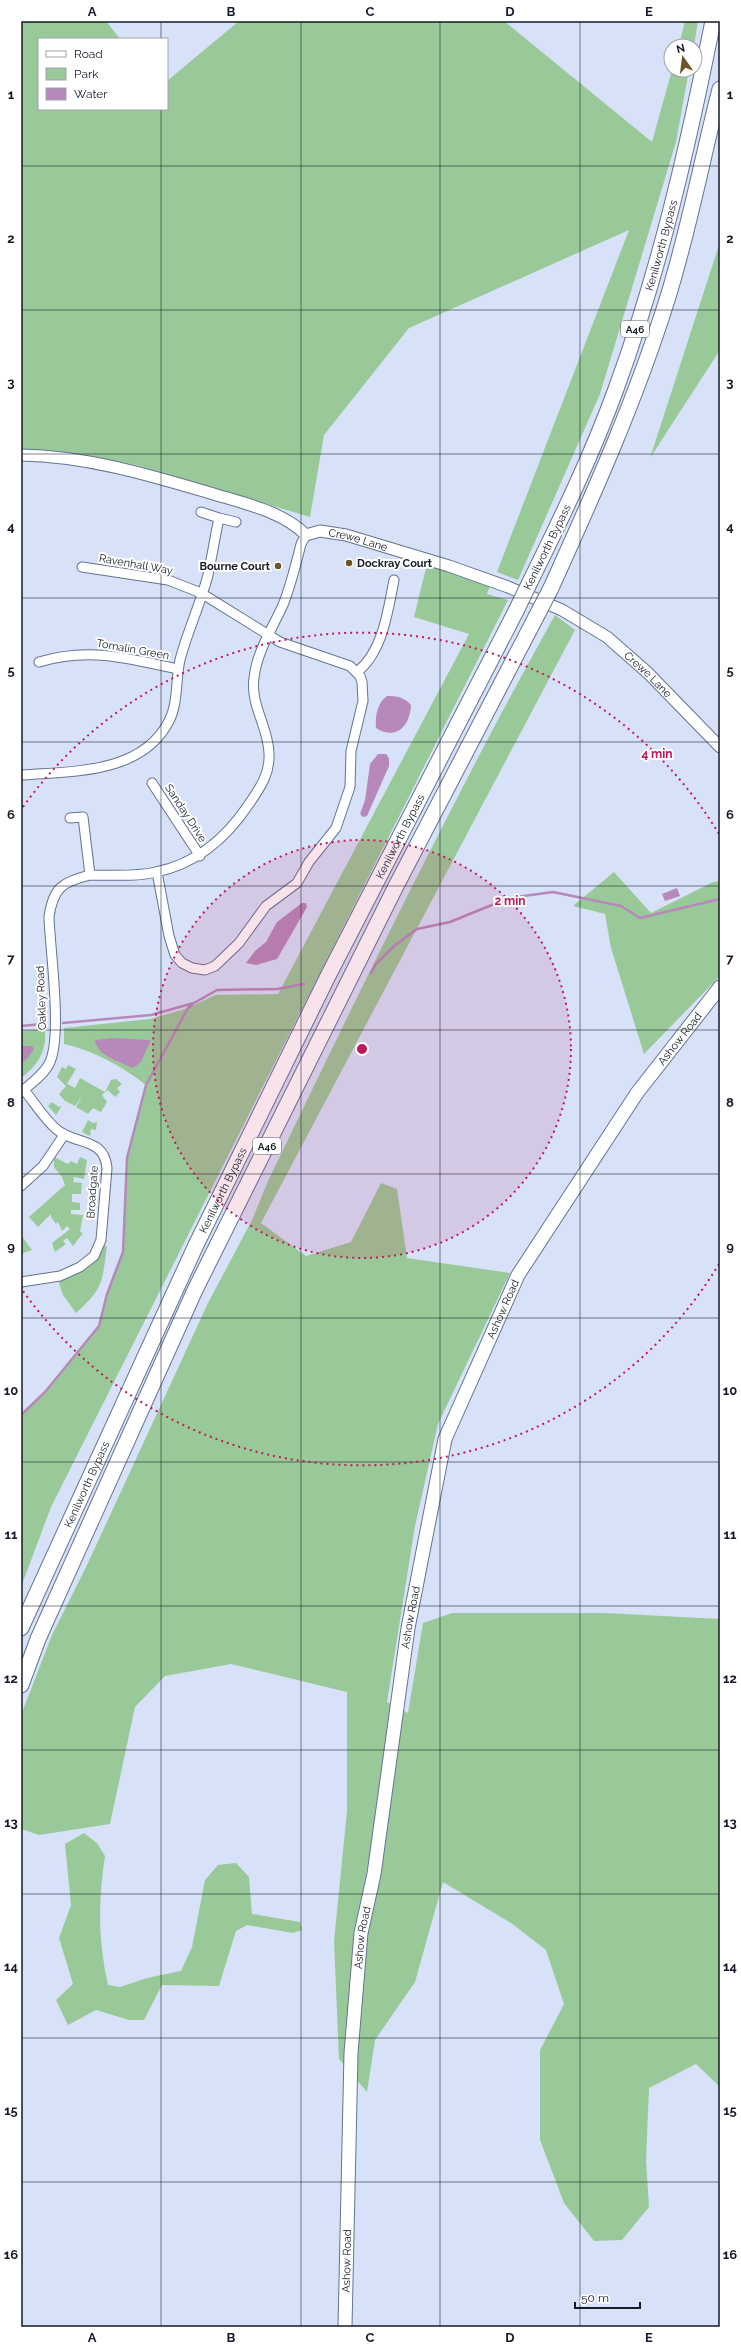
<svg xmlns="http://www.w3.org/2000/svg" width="741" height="2348" viewBox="0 0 741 2348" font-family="Raleway,sans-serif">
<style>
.green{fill:#9ac999}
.water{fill:#b689ba}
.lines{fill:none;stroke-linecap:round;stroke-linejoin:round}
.stream{stroke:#b689ba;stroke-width:2.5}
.minor-casing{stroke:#637494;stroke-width:11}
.tertiary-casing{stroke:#637494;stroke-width:13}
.secondary-casing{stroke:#637494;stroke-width:15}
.trunk-casing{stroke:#637494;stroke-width:17}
.minor{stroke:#fff;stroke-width:9}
.tertiary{stroke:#fff;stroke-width:11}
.secondary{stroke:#fff;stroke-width:13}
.trunk{stroke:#fff;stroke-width:15}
.trunk-bridge-casing{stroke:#637494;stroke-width:17;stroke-linecap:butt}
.trunk-bridge{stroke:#fff;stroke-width:15}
.grid{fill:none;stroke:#141a27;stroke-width:1;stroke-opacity:0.55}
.ring{fill:none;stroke:#c2185b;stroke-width:2;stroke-dasharray:2 4}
.poi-dot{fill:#6c5525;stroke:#fff;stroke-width:1.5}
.labels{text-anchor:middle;stroke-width:4;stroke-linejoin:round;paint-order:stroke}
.shield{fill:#fff;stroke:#5a5f68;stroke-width:1}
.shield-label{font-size:10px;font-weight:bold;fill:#141a27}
.street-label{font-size:11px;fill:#141a27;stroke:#fff}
.poi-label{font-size:11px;font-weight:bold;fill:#141a27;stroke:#fff;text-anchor:start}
.centre{fill:#c2185b;stroke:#fff;stroke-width:2}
.ring-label{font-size:12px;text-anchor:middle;font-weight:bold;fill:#c2185b;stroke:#fff;stroke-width:4;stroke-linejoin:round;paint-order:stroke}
.neatline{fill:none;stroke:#141a27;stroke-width:1.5}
.grid-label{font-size:13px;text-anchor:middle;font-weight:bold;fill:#141a27}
</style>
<rect width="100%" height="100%" fill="#d7e2f8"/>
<path class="green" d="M21 21H106L120 39H39V109H167V81L239 21H504L652 142 672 70H689L676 142 600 394 518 580 497 572 629 230 409 328 324 435 310 517 136 465 93 457 21 451Z
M685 21H698L694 46H679Z
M720 242V350L650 458Z
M427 564 490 586 487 594 508 600 51 1507 21 1587V1415L45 1392 99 1326 107 1294 123 1252 127 1158 146 1085C121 1066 95 1051 64 1044V1028L150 1019 188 1008 215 995 278 994 469 634 414 617Z
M555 615 575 630 261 1223 306 1256 351 1242 381 1183 397 1189 407 1258 510 1273 438 1424 415 1526 387 1702 408 1713 423 1623 452 1613H605L720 1619V2087L696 2064 649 2088 646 2161 649 2207 622 2240 594 2241 564 2203 540 2140V2050L564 2004 546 1950 511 1923 443 1882 415 1982 375 2040 367 2092 339 2059 334 1941 347 1811V1692L231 1664 165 1676 135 1707 110 1824 39 1835 21 1829V1715L52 1635 88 1563 208 1303 252 1220 268 1181C360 990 452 800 555 615Z
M614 872 651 913 713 882 720 881V976L644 1054 611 948 605 914 573 906Z
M45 1029C47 1051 38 1065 21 1078V1031Z
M68 1065 76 1069 67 1084 75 1088 80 1078 105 1092 111 1080 116 1079 122 1084 117 1088 120 1092 115 1097 108 1090 102 1095 107 1102 101 1112 93 1108 88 1114 76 1107 82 1096 75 1106 65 1101 59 1094 66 1086 57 1077 62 1067 66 1069Z
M52 1102 59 1107 62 1106 56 1115 48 1106Z
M88 1120 93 1123 97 1122 96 1130 91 1129 90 1136 82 1132Z
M54 1157 68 1164 71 1161 77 1164 80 1157 87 1160 84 1179 74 1177 73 1182 82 1183 81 1194H72V1202L80 1203V1210H71V1214L83 1215 80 1232 83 1233 73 1246 67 1238 63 1241 66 1244 55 1252 52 1243 70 1229 67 1226 62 1231 58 1222 56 1224 51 1217V1214L38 1227 29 1217 65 1185 62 1177 54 1167Z
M21 1235 32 1250 21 1254Z
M100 1245 107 1246C102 1282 104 1288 76 1313L63 1295 57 1277 71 1271Z
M84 1833 97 1843 105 1856C98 1902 98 1939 108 1985L120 1987 147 1978 181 1971 192 1947 205 1880 218 1865 236 1863 249 1877 252 1914 300 1922 302 1930 293 1933 247 1925 236 1931 219 1986 162 1985 144 2020H129L96 2010 68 2025 56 2000 73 1984 59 1938 71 1905 65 1844Z"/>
<path class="water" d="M387 696C397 696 404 697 411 705 410 726 396 741 376 728 375 717 377 703 387 696Z
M378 754H386L389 758V766L367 816 363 817 360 814 365 800 370 764Z
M677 888 680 896 665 901 662 894Z
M302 903H306L307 907 277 959 256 965 246 963 255 951 266 942 277 922Z
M114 1038 151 1040 141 1062 133 1068C120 1062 97 1056 95 1040Z
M21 1046H32L34 1049 28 1058 21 1064Z"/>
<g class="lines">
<path class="stream" d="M371 973 376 964 394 946 417 929 450 922 509 898 553 892 621 906 640 918 720 899
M63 1023 151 1015 194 1003 217 990 277 989 304 984
M21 1026 42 1024
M21 1415 45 1392 99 1326 107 1294 123 1252 127 1158 146 1085 188 1008 194 1003"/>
<g class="minor-casing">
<path id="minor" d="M219 518 236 522
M82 567 168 580 201 593 280 642 350 666 360 676 362 682 363 701 351 751 350 787 336 828 309 862 297 883 266 906 239 943 215 966 205 970 192 968 182 963 175 955 169 936 157 872
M39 662C88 647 129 658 177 669
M357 672C383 652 388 610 394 580
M23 775C73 771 142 774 169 721 179 702 175 676 181 656 189 628 201 602 208 575 212 556 215 537 219 518L201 512
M152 783 200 856
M70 818 83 817 90 875
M21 1092C31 1084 43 1075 49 1064 63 1038 50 950 49 917 53 888 62 882 90 875 111 875 135 877 156 872 196 864 227 837 249 804 260 788 270 774 269 754 269 728 250 705 254 678 257 651 272 629 283 605 291 585 296 564 301 544L306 535
M21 1186 43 1166 64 1135
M21 1282 60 1276 80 1267 94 1256 101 1240 107 1168C104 1136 74 1146 55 1128 43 1117 34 1102 24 1090"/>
</g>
<g class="tertiary-casing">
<g id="tertiary">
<path id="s1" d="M21 455C86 456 149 475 210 493 243 503 282 511 306 535L320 531 346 535 449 566 508 587 562 610 607 637 648 673 720 747"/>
</g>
</g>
<g class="secondary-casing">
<g id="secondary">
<path id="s2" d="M345 2327 351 2053 361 1933 374 1874 408 1628 445 1439 518 1275 637 1093 720 987"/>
</g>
</g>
<g class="trunk-casing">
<g id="trunk">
<path id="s3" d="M530 582C561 519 592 455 616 389 660 269 688 146 713 21"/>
<path d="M551 588C594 493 636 399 667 300 689 230 702 159 720 89"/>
<path id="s4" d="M21 1628 196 1245 327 978 516 611"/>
<path d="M21 1685 38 1639 195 1290 395 888 536 617"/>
</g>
</g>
<use href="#minor" class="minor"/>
<use href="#tertiary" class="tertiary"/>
<use href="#secondary" class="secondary"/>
<use href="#trunk" class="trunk"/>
<g class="trunk-bridge-casing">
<path id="trunk-bridge" d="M516 611 530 582
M536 617 551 588"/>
</g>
<use href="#trunk-bridge" class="trunk-bridge"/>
</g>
<path class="grid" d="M161 21V39M301 21V2327M440 21V2327M580 21V2327M161 109V2327M21 166H720M21 310H720M21 454H720M21 598H720M21 742H720M21 886H720M21 1030H720M21 1174H720M21 1318H720M21 1462H720M21 1606H720M21 1750H720M21 1894H720M21 2038H720M21 2182H720"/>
<circle cx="362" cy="1049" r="209" fill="#c2185b" fill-opacity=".12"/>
<g class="ring">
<circle cx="362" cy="1049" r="209"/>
<path d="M719 1264A417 417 0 0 1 23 1291M23 807A417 417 0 0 1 719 834"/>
</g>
<g class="poi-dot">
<circle cx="349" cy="563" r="4"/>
<circle cx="278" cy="566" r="4"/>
</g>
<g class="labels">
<g class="shield">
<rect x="621" y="321" width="28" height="16" rx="3"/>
<rect x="253" y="1138" width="28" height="16" rx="3"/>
</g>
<g class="shield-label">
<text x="635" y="333">A46</text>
<text x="267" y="1150">A46</text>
</g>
<g class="street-label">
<text dy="4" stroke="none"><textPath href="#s3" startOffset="362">Kenilworth Bypass</textPath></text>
<text dy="4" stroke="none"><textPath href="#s1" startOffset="353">Crewe Lane</textPath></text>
<text transform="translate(547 547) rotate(-64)" y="4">Kenilworth Bypass</text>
<text transform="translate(136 564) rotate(10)" y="4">Ravenhall Way</text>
<text transform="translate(133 649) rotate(10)" y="4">Tomalin Green</text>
<text dy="4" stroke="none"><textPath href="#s1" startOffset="677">Crewe Lane</textPath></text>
<text transform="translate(186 813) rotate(57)" y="4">Sanday Drive</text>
<text dy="4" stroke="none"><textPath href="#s4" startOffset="878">Kenilworth Bypass</textPath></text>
<text transform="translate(41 998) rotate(-92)" y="4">Oakley Road</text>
<text dy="4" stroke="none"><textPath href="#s2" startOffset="1362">Ashow Road</textPath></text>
<text dy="4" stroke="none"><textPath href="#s4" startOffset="482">Kenilworth Bypass</textPath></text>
<text transform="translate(92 1192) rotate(-86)" y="4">Broadgate</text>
<text dy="4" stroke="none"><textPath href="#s2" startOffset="1038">Ashow Road</textPath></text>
<text dy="4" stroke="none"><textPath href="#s4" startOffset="158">Kenilworth Bypass</textPath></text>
<text dy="4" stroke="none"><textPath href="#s2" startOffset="714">Ashow Road</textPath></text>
<text dy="4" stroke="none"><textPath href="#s2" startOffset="390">Ashow Road</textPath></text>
<text dy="4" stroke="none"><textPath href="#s2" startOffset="66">Ashow Road</textPath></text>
</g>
<g class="poi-label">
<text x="357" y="567">Dockray Court</text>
<text x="270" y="570" text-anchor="end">Bourne Court</text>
</g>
</g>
<circle cx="362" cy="1049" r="6" class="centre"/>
<g class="ring-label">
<text x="657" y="758">4 min</text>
<text x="510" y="905">2 min</text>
</g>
<rect width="741" height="2348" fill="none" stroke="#ffffff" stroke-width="44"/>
<rect x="38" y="38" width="130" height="72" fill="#ffffff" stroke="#a1a3a9"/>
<rect x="46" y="51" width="20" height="6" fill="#ffffff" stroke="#a1a3a9"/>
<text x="74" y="58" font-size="12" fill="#141a27">Road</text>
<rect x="46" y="68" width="20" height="12" fill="#9ac999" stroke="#a1a3a9"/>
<text x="74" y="78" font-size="12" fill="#141a27">Park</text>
<rect x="46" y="88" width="20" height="12" fill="#b689ba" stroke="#a1a3a9"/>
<text x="74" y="98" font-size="12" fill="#141a27">Water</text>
<g transform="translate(683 58) rotate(346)"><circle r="19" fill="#ffffff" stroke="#a1a3a9"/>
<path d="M0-3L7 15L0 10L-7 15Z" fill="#6c5525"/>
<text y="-6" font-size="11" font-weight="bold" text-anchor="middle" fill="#141a27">N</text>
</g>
<path d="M575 2302v6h65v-6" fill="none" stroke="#141a27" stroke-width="2"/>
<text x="581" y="2302" font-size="12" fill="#141a27" stroke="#ffffff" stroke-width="3" paint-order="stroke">50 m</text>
<rect x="22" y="22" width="697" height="2304" class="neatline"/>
<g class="grid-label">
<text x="92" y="16">A</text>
<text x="231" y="16">B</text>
<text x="370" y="16">C</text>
<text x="510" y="16">D</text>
<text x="649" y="16">E</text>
<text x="11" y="99">1</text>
<text x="730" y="99">1</text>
<text x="11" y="243">2</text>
<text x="730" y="243">2</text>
<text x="11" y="387">3</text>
<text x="730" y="387">3</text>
<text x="11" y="531">4</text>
<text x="730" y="531">4</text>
<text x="11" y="675">5</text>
<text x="730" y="675">5</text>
<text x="11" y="819">6</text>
<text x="730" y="819">6</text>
<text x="11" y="963">7</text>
<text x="730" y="963">7</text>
<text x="11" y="1107">8</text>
<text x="730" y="1107">8</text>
<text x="11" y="1251">9</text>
<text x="730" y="1251">9</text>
<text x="11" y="1395">10</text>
<text x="730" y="1395">10</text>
<text x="11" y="1539">11</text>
<text x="730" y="1539">11</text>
<text x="11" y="1683">12</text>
<text x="730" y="1683">12</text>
<text x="11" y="1827">13</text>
<text x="730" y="1827">13</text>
<text x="11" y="1971">14</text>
<text x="730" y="1971">14</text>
<text x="11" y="2115">15</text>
<text x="730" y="2115">15</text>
<text x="11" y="2259">16</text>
<text x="730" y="2259">16</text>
<text x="92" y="2342">A</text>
<text x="231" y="2342">B</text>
<text x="370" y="2342">C</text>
<text x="510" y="2342">D</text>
<text x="649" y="2342">E</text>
</g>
</svg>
